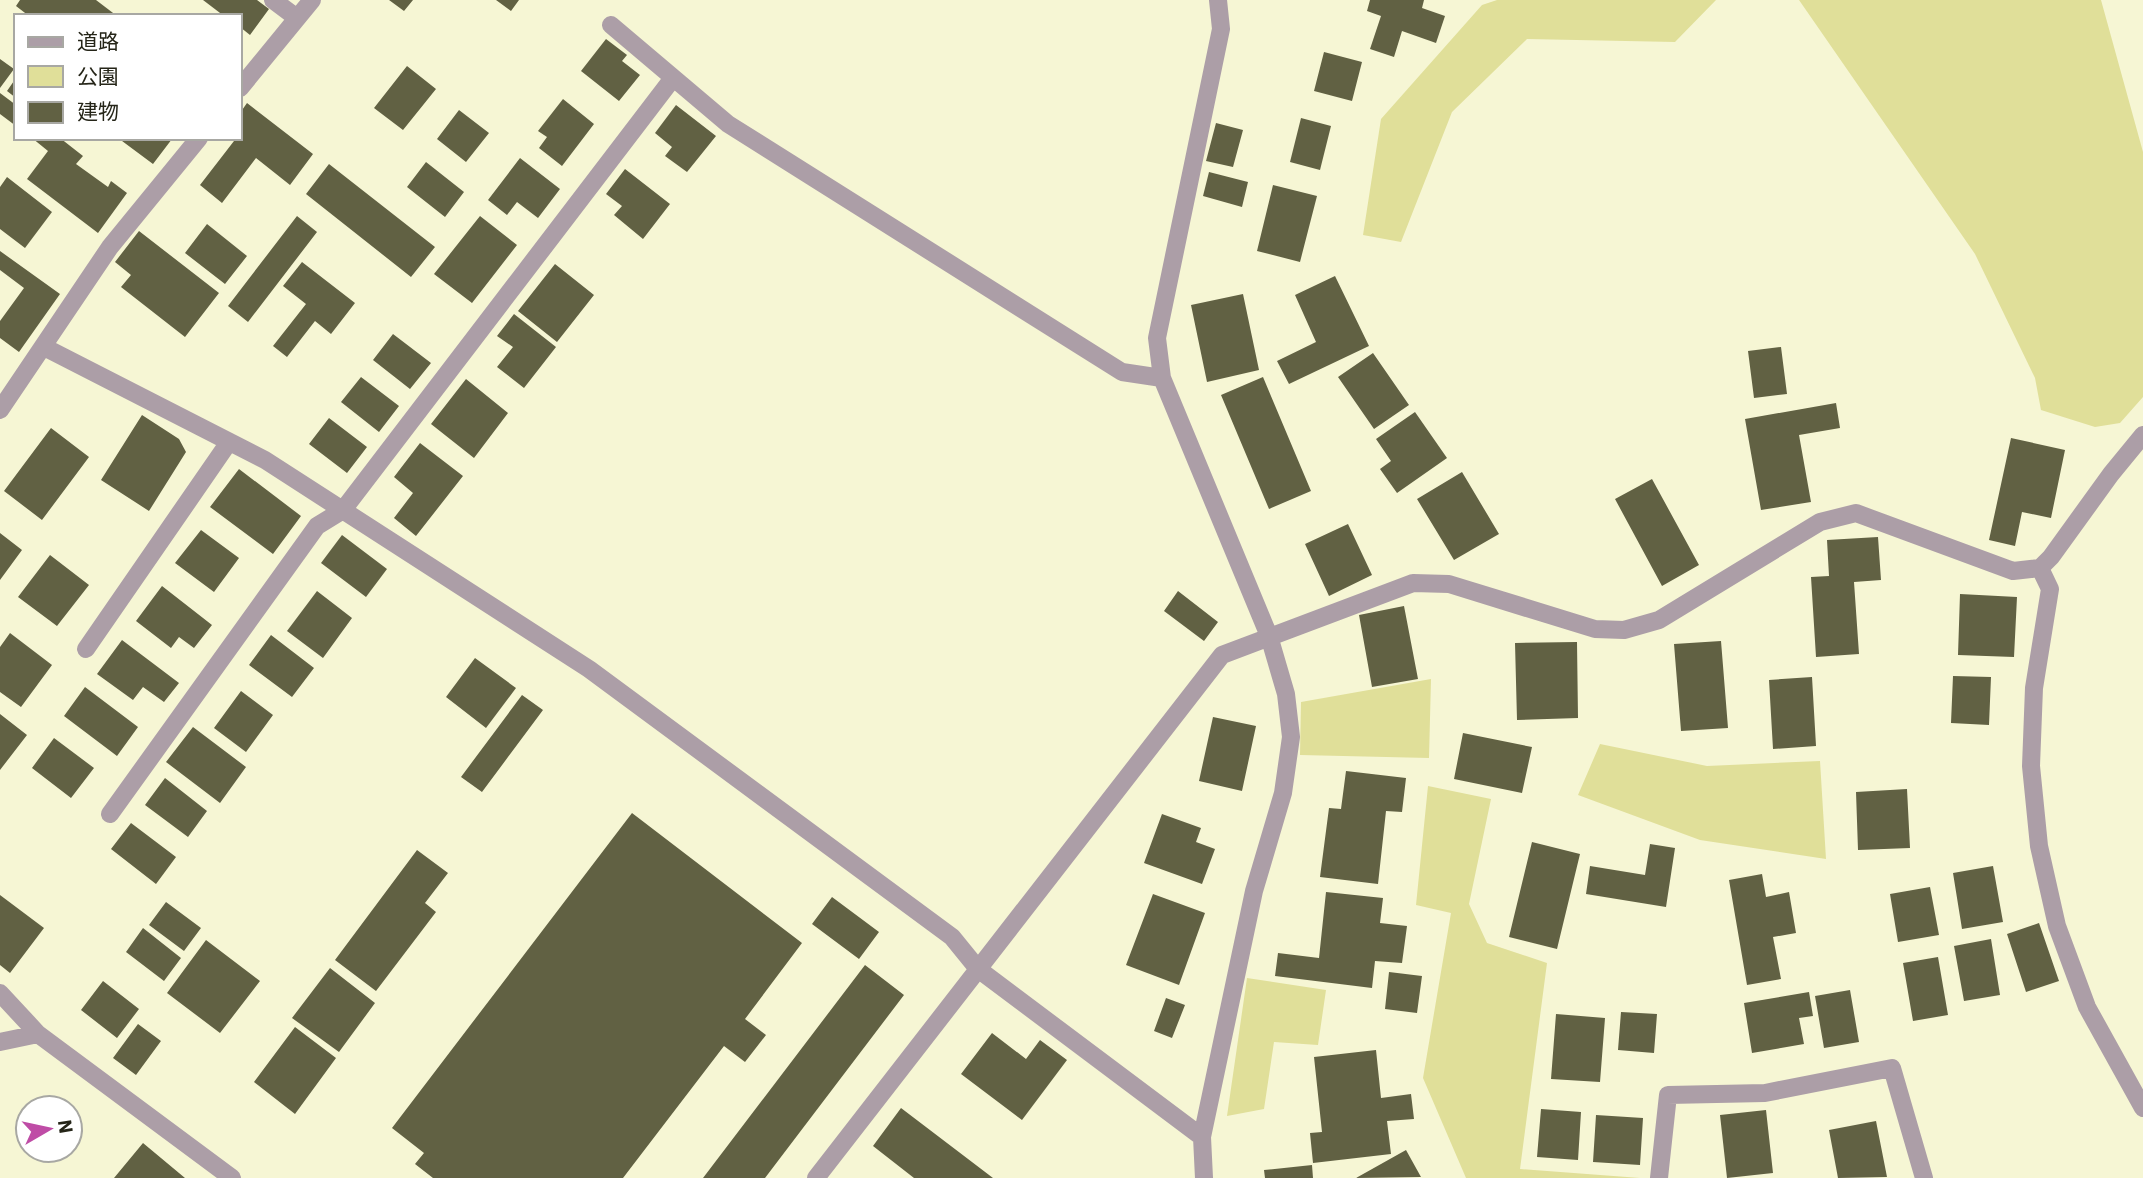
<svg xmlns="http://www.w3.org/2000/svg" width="2143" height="1178" viewBox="0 0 2143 1178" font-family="'IBM Plex Sans','Noto Sans JP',sans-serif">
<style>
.green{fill:#e0df99}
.building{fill:#616143}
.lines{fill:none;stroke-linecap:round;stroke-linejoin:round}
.minor{stroke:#ac9ea7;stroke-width:18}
</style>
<rect width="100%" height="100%" fill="#f6f6d4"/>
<path class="green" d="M1497 0H1716L1675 42 1527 39 1452 112 1401 242 1363 235 1381 119 1482 5Z
M1799 0H2101L2143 152V397L2120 423 2095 427 2041 410 2035 378 1975 254Z
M1431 679 1429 758 1300 755 1301 702Z
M1600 744 1707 766 1820 761 1826 859 1700 840 1578 795Z
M1428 786 1491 799 1469 904 1487 943 1547 963 1520 1169 1640 1178H1466L1423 1078 1451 913 1416 905Z
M1247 978 1326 990 1318 1045 1274 1042 1264 1109 1227 1116Z"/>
<path class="building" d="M20 0H96L117 16H29L16 6Z
M203 0H257L269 9 250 35 240 27V16H224Z
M389 0H413L404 11Z
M496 0H519L511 11Z
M1370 0H1424L1422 8 1445 16 1436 43 1402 31 1394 57 1370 49 1381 16 1367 11Z
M606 39 627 55 622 61 640 75 619 101 581 71Z
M1324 52 1362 62 1352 101 1314 91Z
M0 59 14 69 0 88Z
M407 66 436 89 403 130 374 108Z
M16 78V98L7 91Z
M0 93 16 105V126L0 114Z
M563 99 594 124 562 166 539 148 547 137 538 131Z
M247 103 313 154 290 185 256 158 222 203 200 185 234 141 230 138H240V113Z
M676 105 716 136 687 172 665 156 672 147 655 133Z
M459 110 489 133 466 162 437 139Z
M1301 118 1331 126 1320 170 1290 162Z
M1216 123 1243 130 1233 167 1206 161Z
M32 138H60L83 156 76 164 108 187 111 181 127 193 98 233 27 179 48 151Z
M118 138H170L172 139 153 164Z
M520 158 560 189 538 218 517 202 507 215 488 200Z
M426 162 464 192 445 217 407 187Z
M329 164 435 247 411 277 306 194Z
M625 169 670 204 643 239 614 215 622 206 606 194Z
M1209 172 1248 182 1242 207 1203 196Z
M7 177 52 212 25 248 0 229V187Z
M1273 185 1317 196 1300 262 1257 251Z
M297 216 317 232 248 322 228 306Z
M480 216 517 245 472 303 434 274Z
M207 224 247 256 225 284 185 253Z
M139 231 219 293 185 337 121 287 131 275 115 262Z
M0 251 60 294 19 352 0 338V321L24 288 0 270Z
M302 262 355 303 331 334 315 321 287 357 273 346 306 304 283 286Z
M555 264 594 295 557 342 518 311Z
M1335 276 1369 346 1289 384 1277 361 1316 342 1295 295Z
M1243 294 1259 370 1207 382 1191 305Z
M514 314 556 347 524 388 497 367 513 347 497 336Z
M393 334 431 363 410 389 373 360Z
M1781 347 1787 394 1754 398 1748 351Z
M1373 353 1409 405 1374 429 1338 377Z
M361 377 399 406 379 432 341 402Z
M1263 377 1311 491 1269 509 1221 395Z
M466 379 508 413 474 458 431 424Z
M1836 403 1840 428 1799 435 1811 502 1761 510 1745 419Z
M1415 412 1447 458 1397 493 1380 469 1391 461 1376 439Z
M142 415 179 439 186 452 149 511 101 480Z
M329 418 367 447 347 473 309 444Z
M51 428 89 457 42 520 4 491Z
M2011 438 2065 450 2051 518 2022 512 2015 546 1989 540Z
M420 443 463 476 416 536 394 518 413 493 394 477Z
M239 469 301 516 273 554 210 507Z
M1462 472 1499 534 1454 560 1417 499Z
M1652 479 1699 565 1662 586 1615 499Z
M1348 524 1372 575 1329 596 1305 544Z
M201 530 239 558 214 592 175 563Z
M0 533 22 550 0 580Z
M342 535 387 569 366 597 321 563Z
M1878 537 1881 580 1854 582 1859 654 1816 657 1811 577 1829 576 1827 540Z
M50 555 89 585 57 626 18 597Z
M162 586 212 625 194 648 179 637 171 648 136 621Z
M317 591 352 618 323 658 287 631Z
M1178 591 1218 622 1204 641 1164 611Z
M1960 594 2017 597 2014 657 1958 655Z
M1404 606 1418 679 1372 687 1359 615Z
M10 633 52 665 21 707 0 692V647Z
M271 635 314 668 292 697 249 665Z
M122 640 179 683 164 702 143 687 133 700 97 674Z
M1721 641 1728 728 1681 731 1674 644Z
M1577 642 1578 718 1517 720 1515 643Z
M475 658 516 688 486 728 446 697Z
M1953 676 1991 677 1989 725 1951 723Z
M1812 677 1816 746 1773 749 1769 680Z
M85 687 138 727 117 756 64 716Z
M241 691 273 715 246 752 214 728Z
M522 695 543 710 482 792 461 777Z
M0 714 27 735 0 770Z
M1213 717 1256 726 1242 791 1199 781Z
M193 727 246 767 220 803 166 762Z
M1463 733 1532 747 1522 793 1454 779Z
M54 738 94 768 71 798 32 768Z
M1346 771 1406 778 1402 812 1386 811 1378 884 1320 877 1329 808 1341 809Z
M165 778 207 811 188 837 145 805Z
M1907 789 1910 848 1858 850 1856 792Z
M632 813 802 943 745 1019 766 1035 745 1062 724 1046 623 1178H433L415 1164 424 1153 392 1128Z
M1162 814 1201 828 1196 842 1215 849 1202 884 1144 863Z
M131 823 176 857 156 884 111 849Z
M1532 842 1580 854 1557 949 1509 937Z
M1650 844 1675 848 1666 907 1586 894 1590 866 1645 875Z
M417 850 448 873 425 903 436 912 376 991 335 960Z
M1993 866 2003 922 1962 929 1953 873Z
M1762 874 1766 897 1789 892 1796 933 1773 937 1781 979 1747 985 1729 880Z
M1930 887 1939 935 1898 942 1890 894Z
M1326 892 1383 898 1380 923 1407 926 1402 963 1375 961 1372 988 1275 976 1278 953 1319 958Z
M1153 894 1205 913 1179 985 1126 965Z
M0 895 44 928 10 973 0 965Z
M832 897 879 932 859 959 812 924Z
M166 902 201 928 184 951 149 925Z
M2039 923 2059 981 2026 992 2007 934Z
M143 928 181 958 164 981 126 952Z
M1991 939 2000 995 1964 1001 1954 946Z
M206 940 260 981 220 1033 167 993Z
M1938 957 1948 1015 1913 1021 1903 963Z
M865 965 904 995 765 1178H703Z
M330 968 375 1003 339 1052 292 1018Z
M1389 972 1422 976 1417 1013 1385 1009Z
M103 981 139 1009 117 1038 81 1010Z
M1850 990 1859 1042 1824 1048 1815 996Z
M1809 992 1813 1016 1799 1018 1804 1044 1752 1053 1744 1003Z
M1166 998 1185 1005 1172 1038 1154 1031Z
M1621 1012 1657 1014 1654 1053 1618 1050Z
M1556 1014 1605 1018 1600 1082 1551 1079Z
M138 1024 161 1041 136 1075 113 1058Z
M295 1027 336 1058 295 1114 254 1082Z
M992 1033 1026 1059 1040 1040 1067 1060 1022 1120 961 1074Z
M1376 1050 1381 1098 1411 1094 1414 1119 1387 1121 1391 1154 1313 1163 1310 1133 1322 1132 1314 1057Z
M901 1108 993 1178H914L873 1146Z
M1541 1109 1581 1112 1578 1160 1537 1157Z
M1766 1110 1773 1173 1727 1178 1720 1115Z
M1596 1115 1643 1118 1640 1165 1593 1162Z
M1876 1121 1887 1177 1838 1178 1829 1130Z
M143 1143 185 1178H114Z
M1406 1150 1421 1177 1356 1178Z
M1312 1165 1313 1178H1265L1264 1170Z"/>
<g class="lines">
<path class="minor" d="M273 0 297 18
M611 25 728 124 1122 372 1162 378
M240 88 312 0
M44 347 265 460 589 669 952 937 978 969 1202 1137
M0 410 110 247 199 138
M2040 568 2050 589 2034 688 2031 766 2039 846 2057 926 2087 1007 2143 1108
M86 649 229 442
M110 814 317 526 343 510 673 78
M0 993 38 1034
M0 1042 38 1034 232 1178
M816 1178 1222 655 1413 583 1449 584 1595 629 1624 630 1659 620 1820 522 1856 513 2013 571 2040 568 2051 557 2111 474 2143 435
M1204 1178 1202 1137 1254 891 1283 793 1291 737 1286 694 1269 636 1162 378 1157 338 1221 29 1218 0
M1659 1178 1668 1095 1765 1093 1892 1068 1924 1178"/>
</g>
<rect x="14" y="14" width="228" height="126" fill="#ffffff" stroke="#a8a8a3" stroke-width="2"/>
<rect x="28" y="37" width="35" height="10" fill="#ac9ea7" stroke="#a8a8a3" stroke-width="2"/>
<text x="77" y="49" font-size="21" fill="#252518">道路</text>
<rect x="28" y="66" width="35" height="21" fill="#e0df99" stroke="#a8a8a3" stroke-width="2"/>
<text x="77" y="84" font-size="21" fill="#252518">公園</text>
<rect x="28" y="102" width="35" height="21" fill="#616143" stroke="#a8a8a3" stroke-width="2"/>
<text x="77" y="119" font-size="21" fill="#252518">建物</text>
<g transform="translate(49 1129) rotate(81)"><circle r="33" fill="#ffffff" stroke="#a8a8a3" stroke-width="2"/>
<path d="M0-5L12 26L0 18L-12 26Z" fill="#bf4ca6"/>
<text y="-10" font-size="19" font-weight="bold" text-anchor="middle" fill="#252518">N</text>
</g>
</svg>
